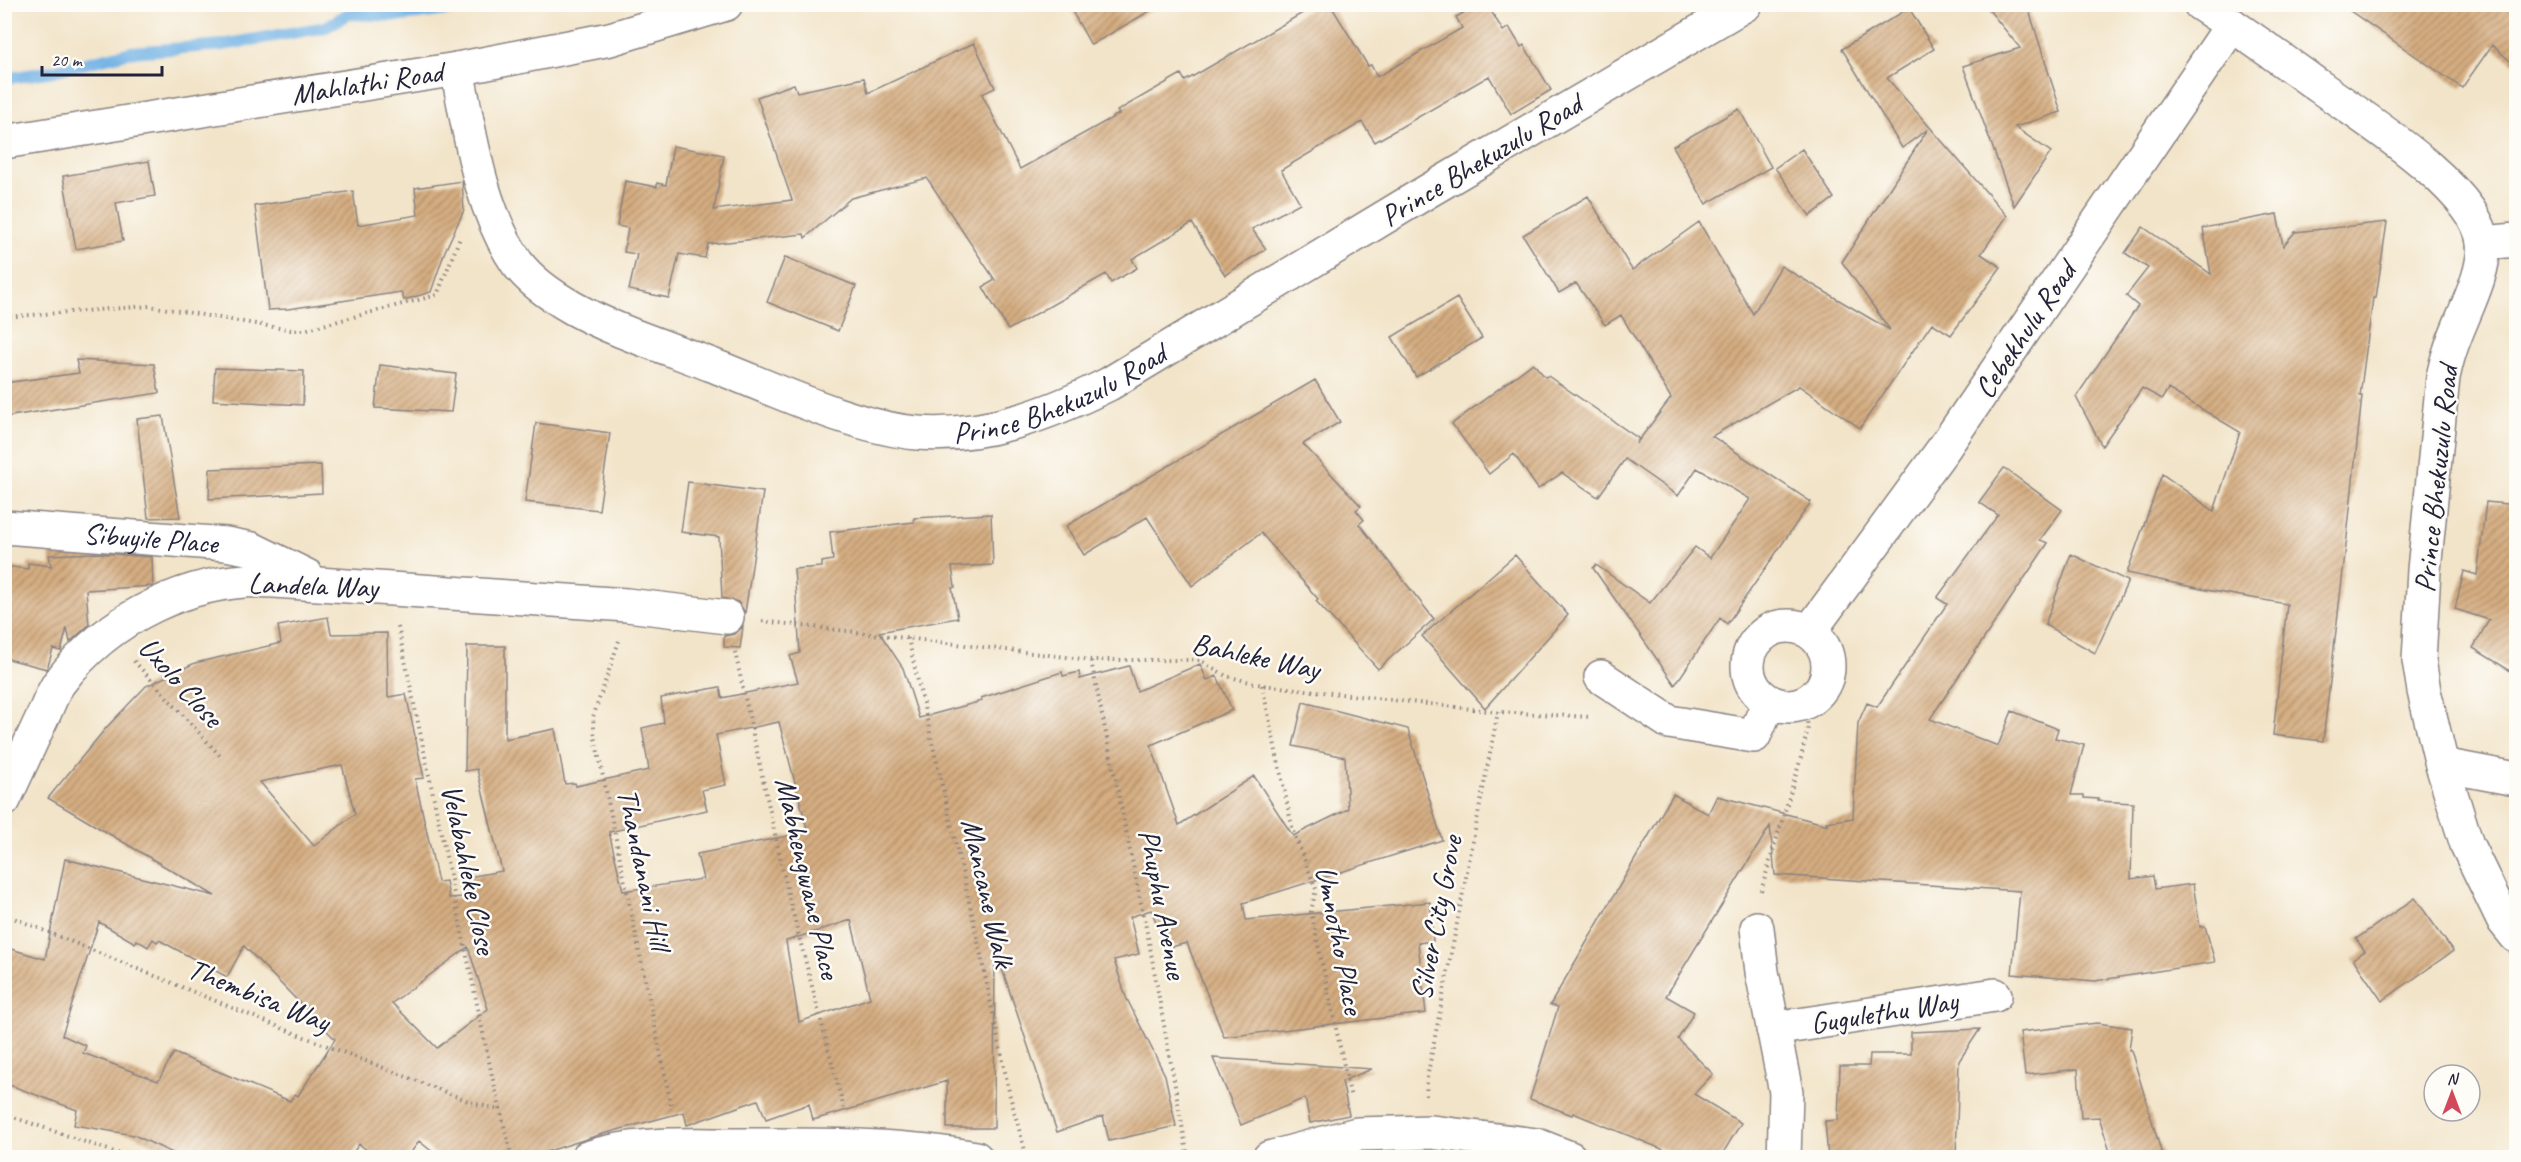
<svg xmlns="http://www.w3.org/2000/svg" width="2521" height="1162" viewBox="0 0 2521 1162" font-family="Caveat,sans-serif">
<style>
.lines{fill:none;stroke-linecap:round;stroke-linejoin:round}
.stream{stroke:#70b1e4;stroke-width:12}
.building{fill:url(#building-hatch);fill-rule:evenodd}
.minor-casing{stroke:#8a8382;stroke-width:36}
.path{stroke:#8a8382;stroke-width:4;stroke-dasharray:1.5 4.5;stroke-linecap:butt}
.minor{stroke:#fff;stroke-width:33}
.labels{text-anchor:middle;stroke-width:5;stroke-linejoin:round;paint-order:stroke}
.street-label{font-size:30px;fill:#22223b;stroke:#fdfcf7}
</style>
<defs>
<pattern id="building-hatch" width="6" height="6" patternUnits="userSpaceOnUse" patternTransform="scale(1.5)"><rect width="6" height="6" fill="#d5ad81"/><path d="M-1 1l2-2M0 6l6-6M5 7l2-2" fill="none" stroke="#ac8c6b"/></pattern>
</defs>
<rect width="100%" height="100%" fill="#fdfcf7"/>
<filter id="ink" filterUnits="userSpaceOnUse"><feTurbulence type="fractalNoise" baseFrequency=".0167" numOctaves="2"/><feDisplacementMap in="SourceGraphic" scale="12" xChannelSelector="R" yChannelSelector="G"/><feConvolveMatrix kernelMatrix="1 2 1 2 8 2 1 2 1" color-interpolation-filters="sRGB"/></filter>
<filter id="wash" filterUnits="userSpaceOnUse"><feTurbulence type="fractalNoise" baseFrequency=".008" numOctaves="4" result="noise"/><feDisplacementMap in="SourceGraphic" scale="24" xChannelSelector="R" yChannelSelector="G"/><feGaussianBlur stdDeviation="1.35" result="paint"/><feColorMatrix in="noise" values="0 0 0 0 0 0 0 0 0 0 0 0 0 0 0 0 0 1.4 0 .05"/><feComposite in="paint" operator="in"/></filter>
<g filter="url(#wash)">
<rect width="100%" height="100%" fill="#f2e4c9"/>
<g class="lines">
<path class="stream" d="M4 79 53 71 131 52 222 45 326 27 348 14 401 16 447 10 462 4"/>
</g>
<g id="blocks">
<path class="building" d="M1068 4H1162L1091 45Z
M1318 4H1330L1368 66 1371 65 1377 77 1462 28 1456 17 1479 4H1487L1503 31 1509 27 1521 47 1524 45 1551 90 1511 114 1489 76 1375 142 1362 122 1281 170 1300 203 1252 229 1266 249 1225 275 1192 223 1132 259 1137 268 1111 283 1106 274 1008 330 983 287 995 280 927 178 851 198 805 238 804 234 708 244 705 258 679 254 669 298 629 290 637 254 624 252 628 228 617 226 625 181 657 187V183L666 185 673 146 724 155 714 210 792 200 757 97 794 84 797 92 864 78 868 93 974 43 995 88 982 94 1020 169 1119 114 1117 111 1181 74 1185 81Z
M1984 4H2027L2061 112 2015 127 2051 152 2014 206 1963 66 2020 48Z
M2340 4H2517V67L2492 45 2462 88Z
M1909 8 1934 49 1887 78 2007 216 1981 254 2001 267 1951 335 1932 323 1860 428 1799 386 1712 436 1811 502 1727 624 1720 618 1675 685 1593 568 1596 565 1650 603 1695 547 1710 558 1750 499 1697 468 1678 496 1625 459 1598 497 1562 473 1538 489 1514 454 1489 474 1452 424 1533 363 1545 377 1548 376 1639 439 1636 444 1671 398 1621 315 1605 325 1576 283 1559 293 1523 235 1588 196 1632 270 1699 222 1753 314 1781 266 1890 330 1842 262 1928 129 1902 148 1842 49Z
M1739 109 1771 167 1706 204 1673 146Z
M1802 149 1834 198 1810 216 1775 168Z
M149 161 155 196 116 203 123 241 76 249 63 176Z
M462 181 464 210 445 251 431 292 404 300 401 292 288 309 268 310 255 206 353 191 358 225 418 215 415 188Z
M2277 214 2283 246 2295 232 2387 222 2376 298H2373L2360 396H2362L2347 537 2323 741 2273 735 2287 604 2206 590 2127 573 2162 474 2214 511 2240 432 2168 389 2162 399 2142 388 2102 446 2076 397 2138 306 2126 296 2148 268 2125 253 2143 227 2211 274 2203 228Z
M785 257 856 286 838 331 767 302Z
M1457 298 1482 338 1416 377 1392 337Z
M76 360 154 364 159 393 4 417V383L79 373Z
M380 365 456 374 451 412 375 408Z
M215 368 304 371 303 405 213 400Z
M1315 380 1340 422 1303 444 1361 506 1356 510 1364 520 1359 524 1434 619 1378 669 1316 601 1318 599 1261 533 1192 586 1147 517 1084 555 1066 526Z
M163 416 180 517 148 518 137 419Z
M536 423 610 433 599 510 525 502Z
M321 465 322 493 209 499 210 469Z
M2004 468 2062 510 2040 540 2048 543 1930 719 1998 746 2012 711 2058 729 2055 738 2084 745 2071 795H2084V798L2098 799V801L2133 803 2131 879 2153 876 2155 889 2193 884 2200 927 2205 926 2215 962 2095 981 2012 974 2020 891 1775 875 1770 826 1666 996 1694 1012 1678 1039 1713 1074 1694 1094 1741 1123 1720 1158H1684L1573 1113 1572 1115 1530 1099 1558 1007 1550 1005 1673 794 1708 814 1717 796 1828 825 1826 822 1853 818 1858 723 1867 703 1877 707 1947 604 1937 598 1998 515 1979 502Z
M688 482 763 492 745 613 738 602 722 598 719 537 681 532Z
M2486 502 2517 505V675L2473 648 2489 620 2455 609 2464 571 2477 575Z
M991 514 993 565 952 567 955 587 952 588 958 618 879 632 903 668 919 718 982 701 981 698 1062 672 1063 676 1079 672 1080 679 1129 666 1137 691 1200 664 1207 680 1217 676 1232 710 1151 745 1179 825 1254 776 1293 836 1348 809 1345 757 1293 746 1303 702 1408 729 1442 840 1243 903 1246 920 1430 902 1433 941 1418 943 1426 1013 1224 1037 1187 943 1167 948 1151 910 1130 917 1139 954 1114 960 1126 997 1165 1075 1176 1126 1109 1141 1103 1116 1057 1132 995 948 994 1128H947V1081L813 1120 809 1104 766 1119 758 1100 687 1125 684 1112 599 1135 527 1158H440L419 1141 407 1158H377L359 1144 349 1158H183L134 1135 74 1125 77 1110 4 1083V947L45 959 65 859 215 896 48 798 106 728 146 686 195 663 281 643 278 626 328 617 331 634 387 633 388 697 406 694 424 778 415 779 438 882 446 881 449 898 463 897V878L502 871 477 769 465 771 467 646H505V739L555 729 565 784 575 783 576 786 649 770 642 728 664 723 661 698 720 687 722 698 798 682 790 656 800 653 794 569 822 567V562L833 560 830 532 914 522V518ZM779 722 808 832 697 854 703 879 623 891 609 832 707 810 702 790 726 785 716 735ZM342 765 355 814 314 846 260 782ZM851 920 870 998 799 1022 786 941ZM99 922 135 943 137 940 148 947 153 939 157 942 159 940 227 977 244 946 335 1039 298 1096 295 1094 290 1101 174 1053 158 1081 83 1053 86 1046 62 1035ZM468 947 488 1009 437 1048 392 1003Z
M96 553 152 557 153 586 86 590 89 625 70 642 67 628 61 651 53 649 47 669 4 658V566L28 569V563L51 566 49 555Z
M2071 554 2128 581 2095 653 2045 625Z
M1515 555 1568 615 1485 708 1422 636Z
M743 626 740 648 724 647V636L735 634Z
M2415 898 2453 951 2382 1001 2353 959 2365 951 2356 939Z
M2097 1023 2132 1028 2129 1050H2131L2163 1158H2112L2099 1117 2081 1118 2078 1069 2025 1075 2020 1032Z
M1980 1029 1959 1061 1956 1158H1828L1825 1121 1838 1120 1840 1066H1869L1870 1054H1911V1032Z
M1213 1058 1328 1066 1372 1069 1342 1081 1349 1115 1310 1123 1305 1098 1241 1125Z"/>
</g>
</g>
<g filter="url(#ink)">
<use href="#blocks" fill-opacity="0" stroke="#8a8382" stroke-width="1.5"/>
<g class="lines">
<g class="minor-casing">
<g id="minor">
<path d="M2200 4C2241 30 2281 59 2320 87 2363 118 2476 188 2483 242 2487 274 2459 320 2450 351 2447 359 2445 369 2443 377L2424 570 2419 660 2424 691 2442 765 2467 845 2504 921 2516 936"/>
<path id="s1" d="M457 69C470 133 479 207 517 263 531 282 552 296 573 308 616 332 666 347 712 365 772 388 855 428 918 433 986 438 1049 414 1109 384L1428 191 1746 4"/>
<path d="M4 142 457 69 610 39 726 4"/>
<path d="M2483 243 2516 240"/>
<path id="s2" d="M4 527 226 544 252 549 307 576"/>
<circle cx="1788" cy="666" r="40"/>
<path d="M1810 631 1944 448 2232 25"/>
<path d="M1601 677 1669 722 1754 736 1769 702"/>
<path d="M2442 765 2516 779"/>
<path d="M4 800C17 772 30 744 43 716 48 706 52 693 59 683 108 617 193 576 274 581L627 605 727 617"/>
<path d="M1757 928 1762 972 1786 1092 1784 1158"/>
<path d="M1773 1029 1995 995"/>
<path d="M587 1158C633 1142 685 1145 733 1145 814 1145 896 1143 976 1158"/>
<path d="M1269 1158 1357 1134 1432 1132 1537 1145 1570 1158"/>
</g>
</g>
<path class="path" d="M4 317 150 306 291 330H304L437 295 460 238
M762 621 1091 660H1200L1226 676 1262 685 1498 712 1591 717
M398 627 491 1071 512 1158
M908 638 975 927 1010 1096 1027 1158
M619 641 593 717 595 738 672 1109
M735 652 789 898 844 1109
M134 661 222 758
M1091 661 1149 942 1188 1158
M1262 685 1293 831 1316 889 1311 912 1351 1098
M1761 891 1800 761 1808 728 1806 713
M4 914 284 1029 476 1104 500 1110
M1426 1096 1427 1078 1498 712
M4 1114 132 1158"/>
<use href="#minor" class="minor"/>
</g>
</g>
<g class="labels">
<g class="street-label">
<text transform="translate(367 83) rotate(-9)" y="10">Mahlathi Road</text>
<text transform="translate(1481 160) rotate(-31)" y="10">Prince Bhekuzulu Road</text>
<text transform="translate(2025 330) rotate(-56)" y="10">Cebekhulu Road</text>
<text dy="10" stroke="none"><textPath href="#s1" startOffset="794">Prince Bhekuzulu Road</textPath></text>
<text transform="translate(2436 479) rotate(-84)" y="10">Prince Bhekuzulu Road</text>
<text dy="10" stroke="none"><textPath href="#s2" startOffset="147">Sibuyile Place</textPath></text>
<text transform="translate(313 585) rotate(2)" y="10">Landela Way</text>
<text transform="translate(1256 656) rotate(12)" y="10">Bahleke Way</text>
<text transform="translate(181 682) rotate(48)" y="10">Uxolo Close</text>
<text transform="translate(469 869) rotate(78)" y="10">Velabahleke Close</text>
<text transform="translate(644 869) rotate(78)" y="10">Thandanani Hill</text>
<text transform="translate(808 878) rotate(77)" y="10">Mabhengwane Place</text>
<text transform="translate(988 893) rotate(77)" y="10">Mancane Walk</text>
<text transform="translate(1163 904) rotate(79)" y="10">Phuphu Avenue</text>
<text transform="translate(1436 918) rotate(-79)" y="10">Silver City Grove</text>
<text transform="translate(1340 940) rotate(79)" y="10">Umnotho Place</text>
<text transform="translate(259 995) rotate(22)" y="10">Thembisa Way</text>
<text transform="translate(1884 1012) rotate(-9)" y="10">Gugulethu Way</text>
</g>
</g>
<rect width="2521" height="1162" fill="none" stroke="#fdfcf7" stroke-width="24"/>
<g transform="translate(2452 1093)"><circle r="28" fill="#fdfcf7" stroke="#a5a5ac" stroke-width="1.5"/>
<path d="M0-4.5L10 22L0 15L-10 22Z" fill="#d1495b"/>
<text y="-9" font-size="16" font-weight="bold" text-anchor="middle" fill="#22223b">N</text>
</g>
<path d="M42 66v9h120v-9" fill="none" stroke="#22223b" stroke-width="3"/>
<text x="51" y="66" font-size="18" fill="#22223b" stroke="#fdfcf7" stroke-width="4.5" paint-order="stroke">20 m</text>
</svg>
